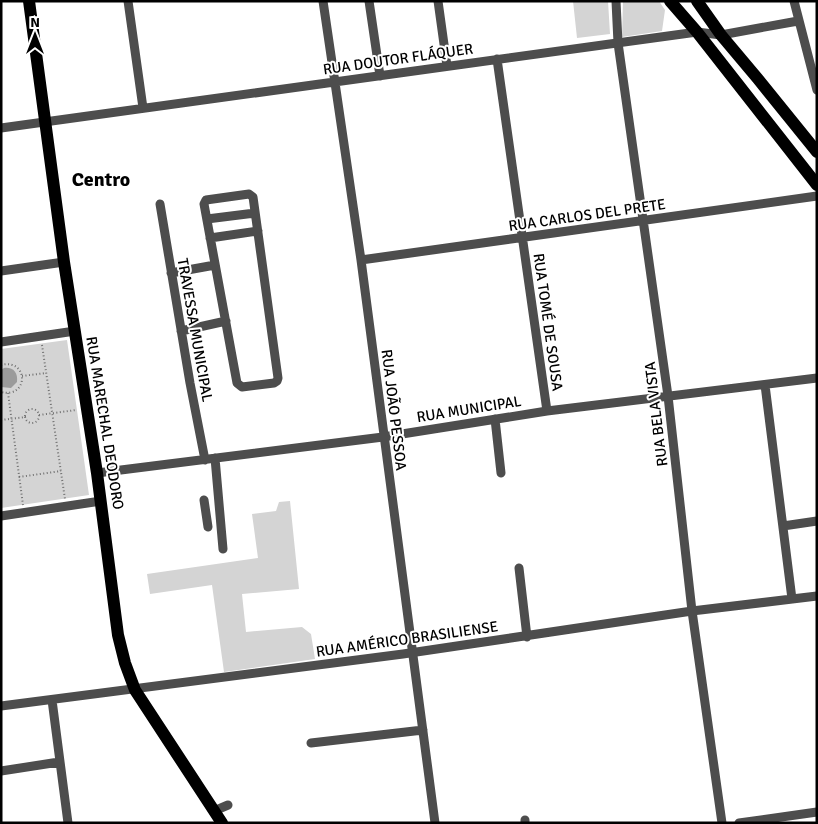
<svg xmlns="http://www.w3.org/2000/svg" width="818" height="824" viewBox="0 0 818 824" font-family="Signika,sans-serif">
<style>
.green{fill:#d4d4d4}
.water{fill:#9b9b9b}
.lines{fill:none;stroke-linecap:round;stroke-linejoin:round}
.path{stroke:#6f6f6f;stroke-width:2;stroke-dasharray:1 2.5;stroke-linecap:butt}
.minor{stroke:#4d4d4d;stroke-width:9}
.major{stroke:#000;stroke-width:12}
.labels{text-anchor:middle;stroke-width:4;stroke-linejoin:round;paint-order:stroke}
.street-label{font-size:15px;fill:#000;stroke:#fff}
.district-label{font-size:20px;font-weight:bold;fill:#000;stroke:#fff}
</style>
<rect width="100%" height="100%" fill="#fff"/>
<path class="green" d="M573 1H608L610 34 577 38Z
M623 1H659L665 10 662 31 622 37Z
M67 340 89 495 1 508V349Z
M290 501 299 589 242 594 246 632 302 627 311 634 315 659 224 672 212 585 150 594 147 574 258 558 252 514 276 511 279 502Z"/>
<path class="water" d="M4 368C13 367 18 372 17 382L11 388 1 387V370Z"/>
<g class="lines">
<path class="path" d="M42 345 65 499
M1 365C29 358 29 399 1 392
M22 376 46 373
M8 393 23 505
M25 416a7 7 0 1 1 14 0a7 7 0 1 1-14 0Z
M39 415 76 410
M1 420 26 417
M19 477 61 471"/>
<path class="minor" d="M128 1 143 108
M323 1 361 260 435 823
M369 1 380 76
M438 1 447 66
M616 1 618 43 668 396 692 611 722 823
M794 1 817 90
M497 59 547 411
M1 128 697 32 721 35 798 21
M249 194 253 197 278 378 277 381 274 383 242 387 237 383 204 204 206 200Z
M160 204 190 383 205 460
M207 219 255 213
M210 238 258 231
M361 260 817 196
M1 271 64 262
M171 273 215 265
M181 331 226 321
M1 342 75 331
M765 385 792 599
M495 419 501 473
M215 458 223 549
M97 473 383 437 547 411 817 378
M204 500 208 527
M1 516 101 501
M783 526 817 521
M519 568 527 637
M52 700 68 823
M1 706 403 654 692 611 817 596
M311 743 423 730
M1 771 59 762
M214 811 228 805
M525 820V823
M739 823 817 812"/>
<path class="major" d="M29 1 64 262 97 473 118 635 125 663 135 690 222 823
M670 1 697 32 817 185
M697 1 721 35 758 79 817 152"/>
</g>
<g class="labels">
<g class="street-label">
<text transform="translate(398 59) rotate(-8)" y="5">RUA DOUTOR FLÁQUER</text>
<text transform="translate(587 215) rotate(-8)" y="5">RUA CARLOS DEL PRETE</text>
<text transform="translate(548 322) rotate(82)" y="5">RUA TOMÉ DE SOUSA</text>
<text transform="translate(195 330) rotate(80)" y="5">TRAVESSA MUNICIPAL</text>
<text transform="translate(469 409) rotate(-9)" y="5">RUA MUNICIPAL</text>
<text transform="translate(394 410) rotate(83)" y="5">RUA JOÃO PESSOA</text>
<text transform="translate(656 414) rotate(-97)" y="5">RUA BELA VISTA</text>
<text transform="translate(105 423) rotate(81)" y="5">RUA MARECHAL DEODORO</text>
<text transform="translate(407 639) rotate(-8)" y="5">RUA AMÉRICO BRASILIENSE</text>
</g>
<g class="district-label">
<text x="101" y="186">Centro</text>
</g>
</g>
<rect width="818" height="824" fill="none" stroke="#000000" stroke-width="5"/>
<g transform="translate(35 35)" stroke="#ffffff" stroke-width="4" paint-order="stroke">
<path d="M0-4L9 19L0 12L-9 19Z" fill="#000000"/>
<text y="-8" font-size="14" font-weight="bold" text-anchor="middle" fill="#000000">N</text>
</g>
</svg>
